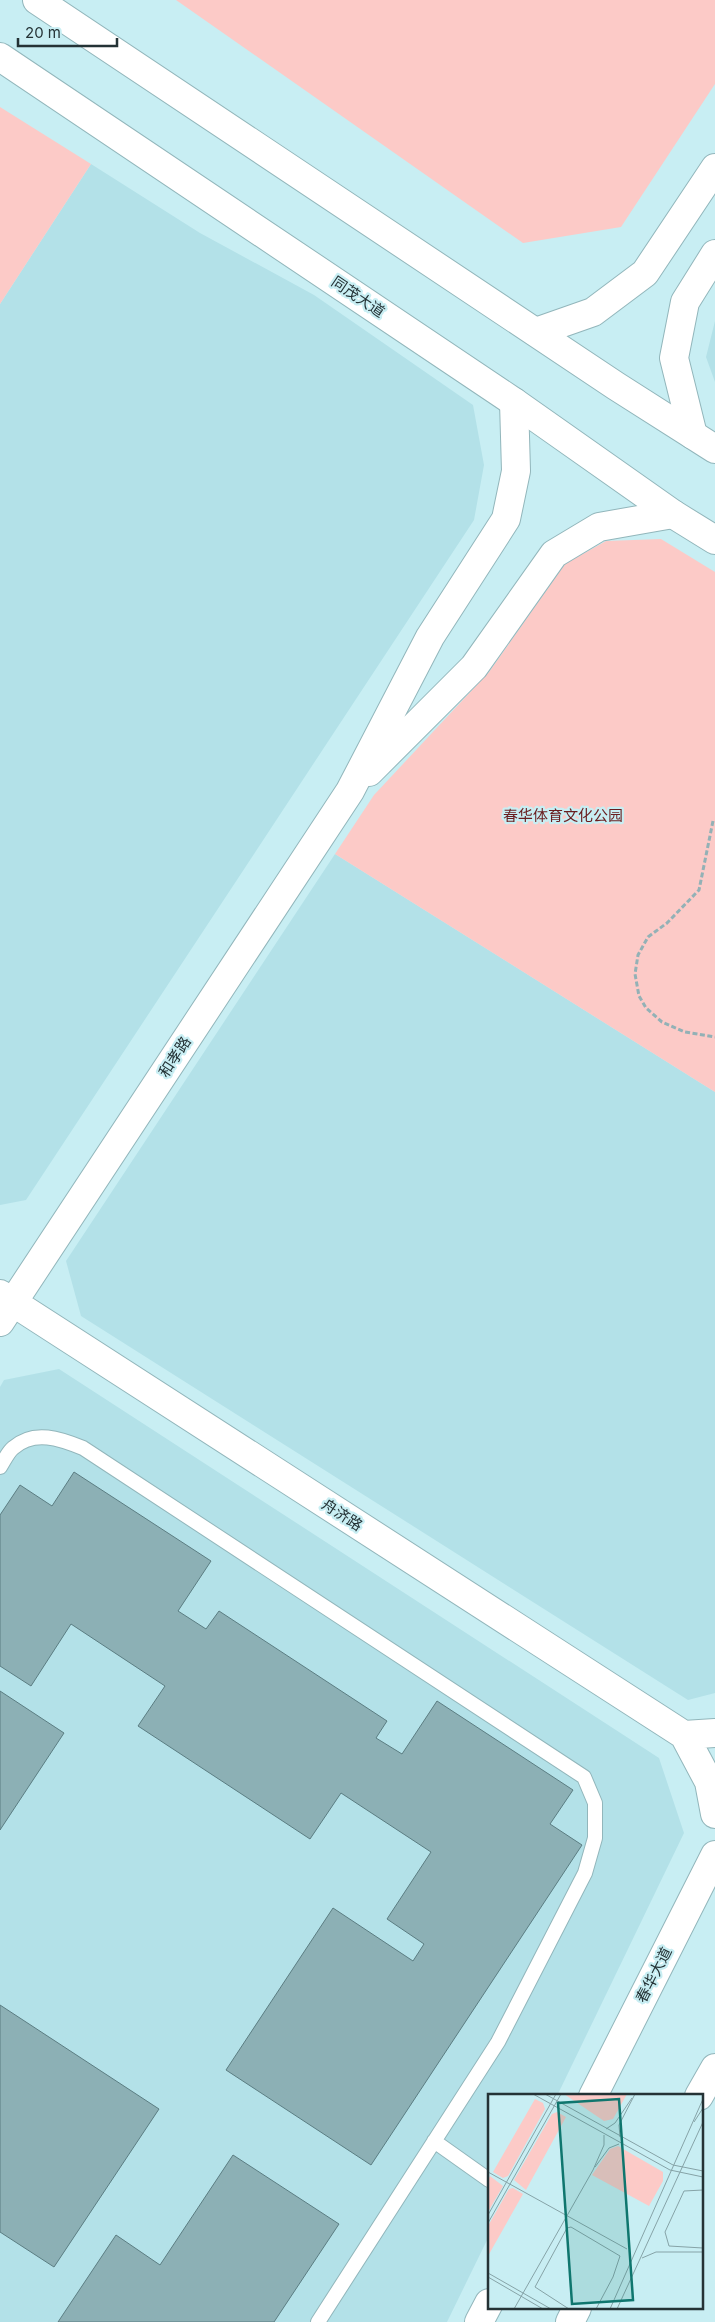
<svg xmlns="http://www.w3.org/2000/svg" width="715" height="2322" viewBox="0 0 715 2322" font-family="Inter,'Noto Sans SC',sans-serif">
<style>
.built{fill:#b3e1e8}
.green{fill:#fccac7}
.building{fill:#8cb0b5;stroke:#5b7d82}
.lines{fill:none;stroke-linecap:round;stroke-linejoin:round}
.lane-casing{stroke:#92b6bb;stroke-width:16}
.secondary-casing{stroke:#92b6bb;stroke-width:30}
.primary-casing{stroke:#92b6bb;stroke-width:30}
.path{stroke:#93b1b6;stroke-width:3;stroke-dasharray:5 2.5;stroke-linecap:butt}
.lane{stroke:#fff;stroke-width:14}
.secondary{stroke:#fff;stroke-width:28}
.primary{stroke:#fff;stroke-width:28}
.labels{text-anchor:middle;stroke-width:4.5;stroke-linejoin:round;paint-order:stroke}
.street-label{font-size:15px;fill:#243235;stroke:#c8eef3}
.park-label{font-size:15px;fill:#691d1f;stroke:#c8eef3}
.inset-road{fill:none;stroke:#86a3a7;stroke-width:1}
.view{fill:#0f766e;fill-opacity:0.15;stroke:#0f766e;stroke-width:2.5}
.inset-edge{fill:none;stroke:#243235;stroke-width:2.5}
</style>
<rect width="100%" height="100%" fill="#c8eef3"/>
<path class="built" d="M91 164 200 233 314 295 473 405 484 465 474 520 26 1200 0 1205V304Z
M715 321V382L706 357Z
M335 854 715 1092V1693L688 1700 81 1316 66 1261Z
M59 1369 659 1758 684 1833 557 2096H489V2236L447 2322H0V1387L4 1380Z"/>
<path class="green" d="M176 0H715V84L621 227 523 243Z
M0 107 91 164 0 304Z
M661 539 715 572V1092L335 854 374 795 489 672 565 564 606 541Z"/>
<path class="building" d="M74 1472 211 1561 178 1611 206 1629 219 1611 387 1721 376 1738 402 1754 437 1701 573 1790 550 1824 582 1845 371 2165 226 2070 333 1908 413 1961 424 1944 387 1919 431 1852 341 1793 310 1839 138 1726 165 1686 71 1624 31 1686 0 1666V1515L20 1485 52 1506Z
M0 1691 64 1733 0 1830Z
M0 2005 159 2109 54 2267 0 2232Z
M233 2155 339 2224 274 2322H58L116 2235 160 2265Z"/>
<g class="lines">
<g class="lane-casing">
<path id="lane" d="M0 1467C4 1461 8 1452 13 1448 34 1429 61 1439 83 1448L584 1777 595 1803V1838L585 1873 498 2042 318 2322
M434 2141 489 2180"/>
</g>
<g class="secondary-casing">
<path id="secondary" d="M536 332 593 312 645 273 715 168
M693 435 674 358 685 302 715 254
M369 772 474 667 554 554 599 527 673 514
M0 1294 684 1735 709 1782 715 1814
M0 1322 350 791 430 637 506 519 516 471 514 402
M684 1735 715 1733"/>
</g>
<g class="primary-casing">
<path id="primary" d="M37 0 616 386 715 449
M0 57 514 402 673 514 715 540
M593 2096 715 1855
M699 2096 715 2068
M479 2322 489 2303
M570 2322 577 2308"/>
</g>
<path class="path" d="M713 821 699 890 667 923 648 937 638 955 635 974 639 996 646 1008 662 1022 685 1032 715 1037"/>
<use href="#lane" class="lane"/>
<use href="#secondary" class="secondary"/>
<use href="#primary" class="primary"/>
</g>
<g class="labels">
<g class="street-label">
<text transform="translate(358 297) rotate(34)" y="5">同茂大道</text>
<text transform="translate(175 1057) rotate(-57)" y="5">和孝路</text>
<text transform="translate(342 1515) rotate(33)" y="5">舟济路</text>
<text transform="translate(654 1975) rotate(-63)" y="5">春华大道</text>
</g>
<g class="park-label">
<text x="563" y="821">春华体育文化公园</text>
</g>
</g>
<g transform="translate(488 2094)">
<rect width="215" height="215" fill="#c8eef3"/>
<path d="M76 0H139L125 25 116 27ZM47 5 55 9 57 15 20 82 15 84 5 78ZM69 18 78 23 38 96 26 86 64 20ZM130 52 175 78V87L161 112 104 81 122 55ZM2 82 15 92 0 118V86ZM25 94 35 100 0 162V132L21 95Z" fill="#fccac7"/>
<path class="inset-road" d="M45 0 182 76 215 83M57 0 185 71 215 77M206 28 215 14M118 35 127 29 144 4M132 43 131 31 147 0M107 73 121 54 131 50M0 78 139 155M215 96 196 97 177 138 181 152 215 154M0 121 68 0M0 129 73 0M154 164 168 158H215M0 179 63 215M0 183 55 215M26 215 105 76 116 51V41M81 215 47 193 79 134 83 133 132 162 125 183 108 215M122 215 215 5M129 215 215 28"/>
<path class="view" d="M131 5 145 206 84 210 70 9Z"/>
<rect width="215" height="215" class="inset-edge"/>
</g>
<path d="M18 38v8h99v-8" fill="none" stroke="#243235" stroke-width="2.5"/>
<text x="25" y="38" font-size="15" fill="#243235" stroke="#c8eef3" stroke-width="4" paint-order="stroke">20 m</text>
</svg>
